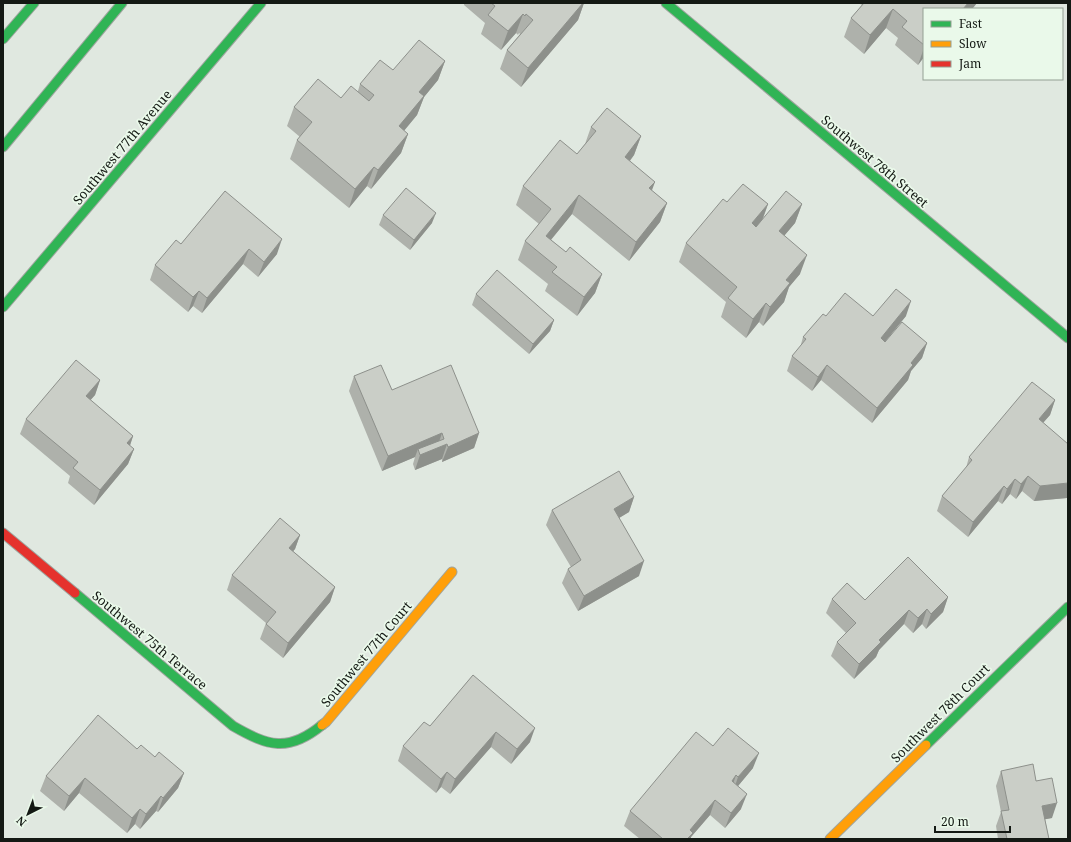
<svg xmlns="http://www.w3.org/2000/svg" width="1071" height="842" viewBox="0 0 1071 842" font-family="'Noto Serif',serif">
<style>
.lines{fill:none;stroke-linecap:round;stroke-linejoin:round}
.fast-casing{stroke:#9fa59f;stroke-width:11}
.slow-casing{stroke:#9fa59f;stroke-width:11}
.jam-casing{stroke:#9fa59f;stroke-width:11}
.fast{stroke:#30b455;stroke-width:9}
.slow{stroke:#ff9f0a;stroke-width:9}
.jam{stroke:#e5322d;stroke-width:9}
.wall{fill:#aeb1ab}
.shaded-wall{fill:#8d908b}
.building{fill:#cacec7;stroke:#8d908b}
.labels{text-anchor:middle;stroke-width:3.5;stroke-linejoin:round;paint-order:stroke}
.street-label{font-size:13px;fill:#141914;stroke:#eaf9ea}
</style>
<rect width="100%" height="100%" fill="#e0e8e0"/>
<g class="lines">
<g class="fast-casing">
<path id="fast" d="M666 3 1068 338
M3 39 34 3
M3 147 122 3
M3 307 261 3
M75 593 233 726C268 746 288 753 322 725
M926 745 1068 607"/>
</g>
<g class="slow-casing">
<path id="slow" d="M322 725 326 722 452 572
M830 839 926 745"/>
</g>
<g class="jam-casing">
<path id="jam" d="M3 533 75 593"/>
</g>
<use href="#fast" class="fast"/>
<use href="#slow" class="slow"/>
<use href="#jam" class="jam"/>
</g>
<path class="wall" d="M464 3H584L578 20 521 87 500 69 507 50 520 34 519 33 518 35 516 33 501 50 481 34 485 23 464 5Z
M859 3H977L972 9H924V57L918 65 895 45 898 38 886 28 864 54 844 37 851 18 862 5Z
M445 61 438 80 424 97 417 115 404 131 408 134 401 153 371 189 367 186 349 208 290 159 297 140 300 137 287 126 294 107 341 98 358 91 360 84 393 70Z
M591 127 641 136 634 155 630 161 651 190 667 203 660 222 629 261 572 214 551 240 566 252 602 274 595 293 577 316 545 291 548 284 518 260 525 241 539 224 516 205 523 186 577 154 585 144Z
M225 191 277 254 258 277 243 264 202 313 193 306 188 312 150 280 155 265 181 244Z
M727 202 768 204 763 219 802 204 795 223 784 236 800 274 789 287 784 302 763 326 759 322 746 338 721 317 726 302 679 262 686 243Z
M383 215 432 223 410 250 379 225Z
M476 294 554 320 550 331 529 354 472 305Z
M826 316H906L885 341 927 343 922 358 911 371 908 380 872 423 821 380 812 391 787 371 792 356 800 348 803 337Z
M354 376 392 390 479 433 474 448 442 462V459L415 470 413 464 415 457 382 471 349 391Z
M100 380 95 395 90 400 133 436 130 446 134 449 128 464 94 505 68 483 70 476 20 434 26 419Z
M1055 400 1050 415 1043 423 1067 498 1034 501 1022 491 1016 499 1010 494 1002 504 998 501 968 537 937 511 942 496 966 468 969 457Z
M634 497 629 512 619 518 639 576 578 611 562 583 568 569 571 567 546 525 552 510Z
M300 535 295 549 293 551 335 587 330 602 283 658 260 639 266 623 227 590 232 575Z
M948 597 943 612 926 629 922 624 913 633 904 624 879 650 876 657 854 679 831 656 837 642 846 633 826 613 832 599 865 600Z
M473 675 530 742 511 764 491 747 450 794 441 787 436 793 398 761 403 746 430 726Z
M713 746 753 768 738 786 741 809 725 828 710 815 691 837V839H640L624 826 630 811Z
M137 749 155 757 184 773 178 788 158 812 156 811 140 829 135 824 127 833 79 793 64 811 40 791 46 776Z
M1001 771 1036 781 1052 818 1045 819 1049 839H998L996 826 1001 812 996 786Z"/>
<path class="shaded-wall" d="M583 3H584L578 20 521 87 528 68Z
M968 3H977L972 9H963Z
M893 9 886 28 864 54 870 35Z
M523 14 516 33 501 50 508 31Z
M924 48V57L918 65Z
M445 61 438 80 424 97 417 115 392 145 399 126 419 92Z
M408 134 401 153 371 189 378 170Z
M641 136 634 155 618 176 625 157Z
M374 167 367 186 349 208 355 189Z
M655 182 648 201 649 188Z
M579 195 572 214 540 253 546 236Z
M667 203 660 222 629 261 636 242Z
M768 204 761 223 745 242 752 223Z
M802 204 795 223 772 250 779 231Z
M436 213 432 223 410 250 414 240Z
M282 239 277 254 258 277 264 262Z
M249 249 243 264 202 313 207 298Z
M807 255 800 274 789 287 784 302 763 326 770 307 786 280Z
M602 274 595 293 577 316 584 297Z
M199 291 193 306 188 312 193 297Z
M911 301 906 316 876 353 881 338Z
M766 303 759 322 746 338 753 319Z
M554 320 550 331 529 354 533 344Z
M927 343 922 358 911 371 908 380 872 423 877 408 911 363Z
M827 365 821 380 812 391 818 377Z
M100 380 95 395 81 411 86 396Z
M1055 400 1050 415 1033 434 1039 419Z
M442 433 437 448 418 449 415 457 382 471 388 456Z
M479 433 474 448 442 462 448 447Z
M133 436 128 451 127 443Z
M447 444 442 459 415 470 420 455Z
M134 449 128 464 94 505 100 490Z
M1028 476 1022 491 1016 499 1021 484Z
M1015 479 1010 494 1002 504 1007 489Z
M1068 483V495L1067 498 1034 501 1040 486Z
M1004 486 998 501 968 537 973 522Z
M634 497 629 512 609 524 614 509Z
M300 535 295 549 283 563 289 548Z
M644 561 639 576 578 611 584 596Z
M335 587 330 602 283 658 288 643Z
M948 597 943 612 926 629 931 614Z
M927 609 922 624 913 633 918 618Z
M909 610 904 624 879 650 876 657 854 679 859 664 879 640Z
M535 728 530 742 511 764 517 749Z
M496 732 491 747 450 794 455 779Z
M759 753 753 768 733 792 738 777Z
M447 772 441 787 436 793 441 779Z
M184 773 178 788 158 812 163 798Z
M736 775 731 790 732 781Z
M85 778 79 793 64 811 69 796Z
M747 794 741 809 725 828 731 813Z
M161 796 156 811 140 829 146 814Z
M715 800 710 815 691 837V839H687L690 830Z
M1057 803 1052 818 1036 821 1042 806Z
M140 809 135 824 127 833 132 818Z"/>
<path class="building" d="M491 3H583L528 68 507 50 533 20 526 14 525 16 523 14 508 31 488 15 495 6Z
M864 3H968L963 9H924V45L902 27 907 21 893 9 870 35 851 18Z
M419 40 445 61 419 92 424 96 399 126 408 134 378 170 374 167 355 189 297 140 312 122 294 107 318 79 341 98 351 86 369 101 374 95 360 84 380 60 393 70Z
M607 108 641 136 625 157 655 182 649 188 667 203 636 242 579 195 546 236 566 252 570 247 602 274 584 297 552 272 557 267 525 241 551 209 523 186 560 140 577 154 596 131 591 127Z
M743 184 768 204 752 223 756 227 786 191 802 204 779 231 807 255 786 280 790 283 770 307 766 303 753 319 728 298 737 287 686 243 723 199 727 202Z
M406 188 436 213 414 240 383 215Z
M225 191 282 239 264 262 249 249 207 298 199 291 193 297 155 265 176 240 181 244Z
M497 270 554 320 533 344 476 294Z
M896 289 911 301 881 338 885 342 902 322 927 343 911 363 913 365 877 408 827 365 818 377 792 356 806 339 803 337 823 314 826 316 845 293 873 316Z
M76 360 100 380 86 396 133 436 127 443 134 449 100 490 73 468 78 462 26 419Z
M381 365 392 390 451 365 479 433 448 447 447 444 420 455 418 449 444 439 442 433 388 456 354 376Z
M1032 382 1055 400 1039 419 1068 444V483L1040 486 1028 476 1021 484 1015 479 1007 489 1004 486 973 522 942 496 972 460 969 457Z
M619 471 634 497 614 509 644 561 584 596 568 569 581 560 552 510Z
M280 518 300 535 289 548 335 587 288 643 266 624 276 612 232 575Z
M908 557 948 597 931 614 927 609 918 618 909 610 879 640 881 642 859 664 837 642 856 623 832 599 847 583 865 600Z
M473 675 535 728 517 749 496 732 455 779 447 772 441 779 403 746 424 722 430 726Z
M98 715 137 749 141 745 155 757 159 752 184 773 163 798 161 796 146 814 140 809 132 818 85 778 69 796 46 776Z
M728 728 759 753 738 777 736 775 732 781 747 794 731 813 715 800 690 830 693 833 687 839H663L630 811 696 732 713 746Z
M1033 764 1036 781 1052 778 1057 803 1042 806 1049 839H1007L1001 811 1009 810 1001 771Z"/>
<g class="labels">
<g class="street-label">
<text transform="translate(122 147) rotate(-50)" y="5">Southwest 77th Avenue</text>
<text transform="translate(875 161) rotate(40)" y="5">Southwest 78th Street</text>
<text transform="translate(150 640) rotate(40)" y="5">Southwest 75th Terrace</text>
<text transform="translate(366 654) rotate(-50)" y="5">Southwest 77th Court</text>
<text transform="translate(940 713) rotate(-45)" y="5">Southwest 78th Court</text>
</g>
</g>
<rect width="1071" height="842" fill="none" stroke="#141914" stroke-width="8"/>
<rect x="923" y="8" width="140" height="72" fill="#eaf9ea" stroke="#949f94"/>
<rect x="931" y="21" width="20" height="6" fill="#30b455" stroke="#949f94"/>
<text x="959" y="28" font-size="12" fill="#141914">Fast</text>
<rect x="931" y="41" width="20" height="6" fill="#ff9f0a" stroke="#949f94"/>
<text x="959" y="48" font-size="12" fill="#141914">Slow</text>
<rect x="931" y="61" width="20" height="6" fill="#e5322d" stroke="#949f94"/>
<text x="959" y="68" font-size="12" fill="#141914">Jam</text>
<g transform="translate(28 814) rotate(222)" stroke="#eaf9ea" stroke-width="3" paint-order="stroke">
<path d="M0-3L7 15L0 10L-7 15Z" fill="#141914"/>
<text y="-6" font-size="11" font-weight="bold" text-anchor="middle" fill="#141914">N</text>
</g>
<path d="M935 826v6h75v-6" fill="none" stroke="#141914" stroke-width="2"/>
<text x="941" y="826" font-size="12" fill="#141914" stroke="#eaf9ea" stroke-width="3" paint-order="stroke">20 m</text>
</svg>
